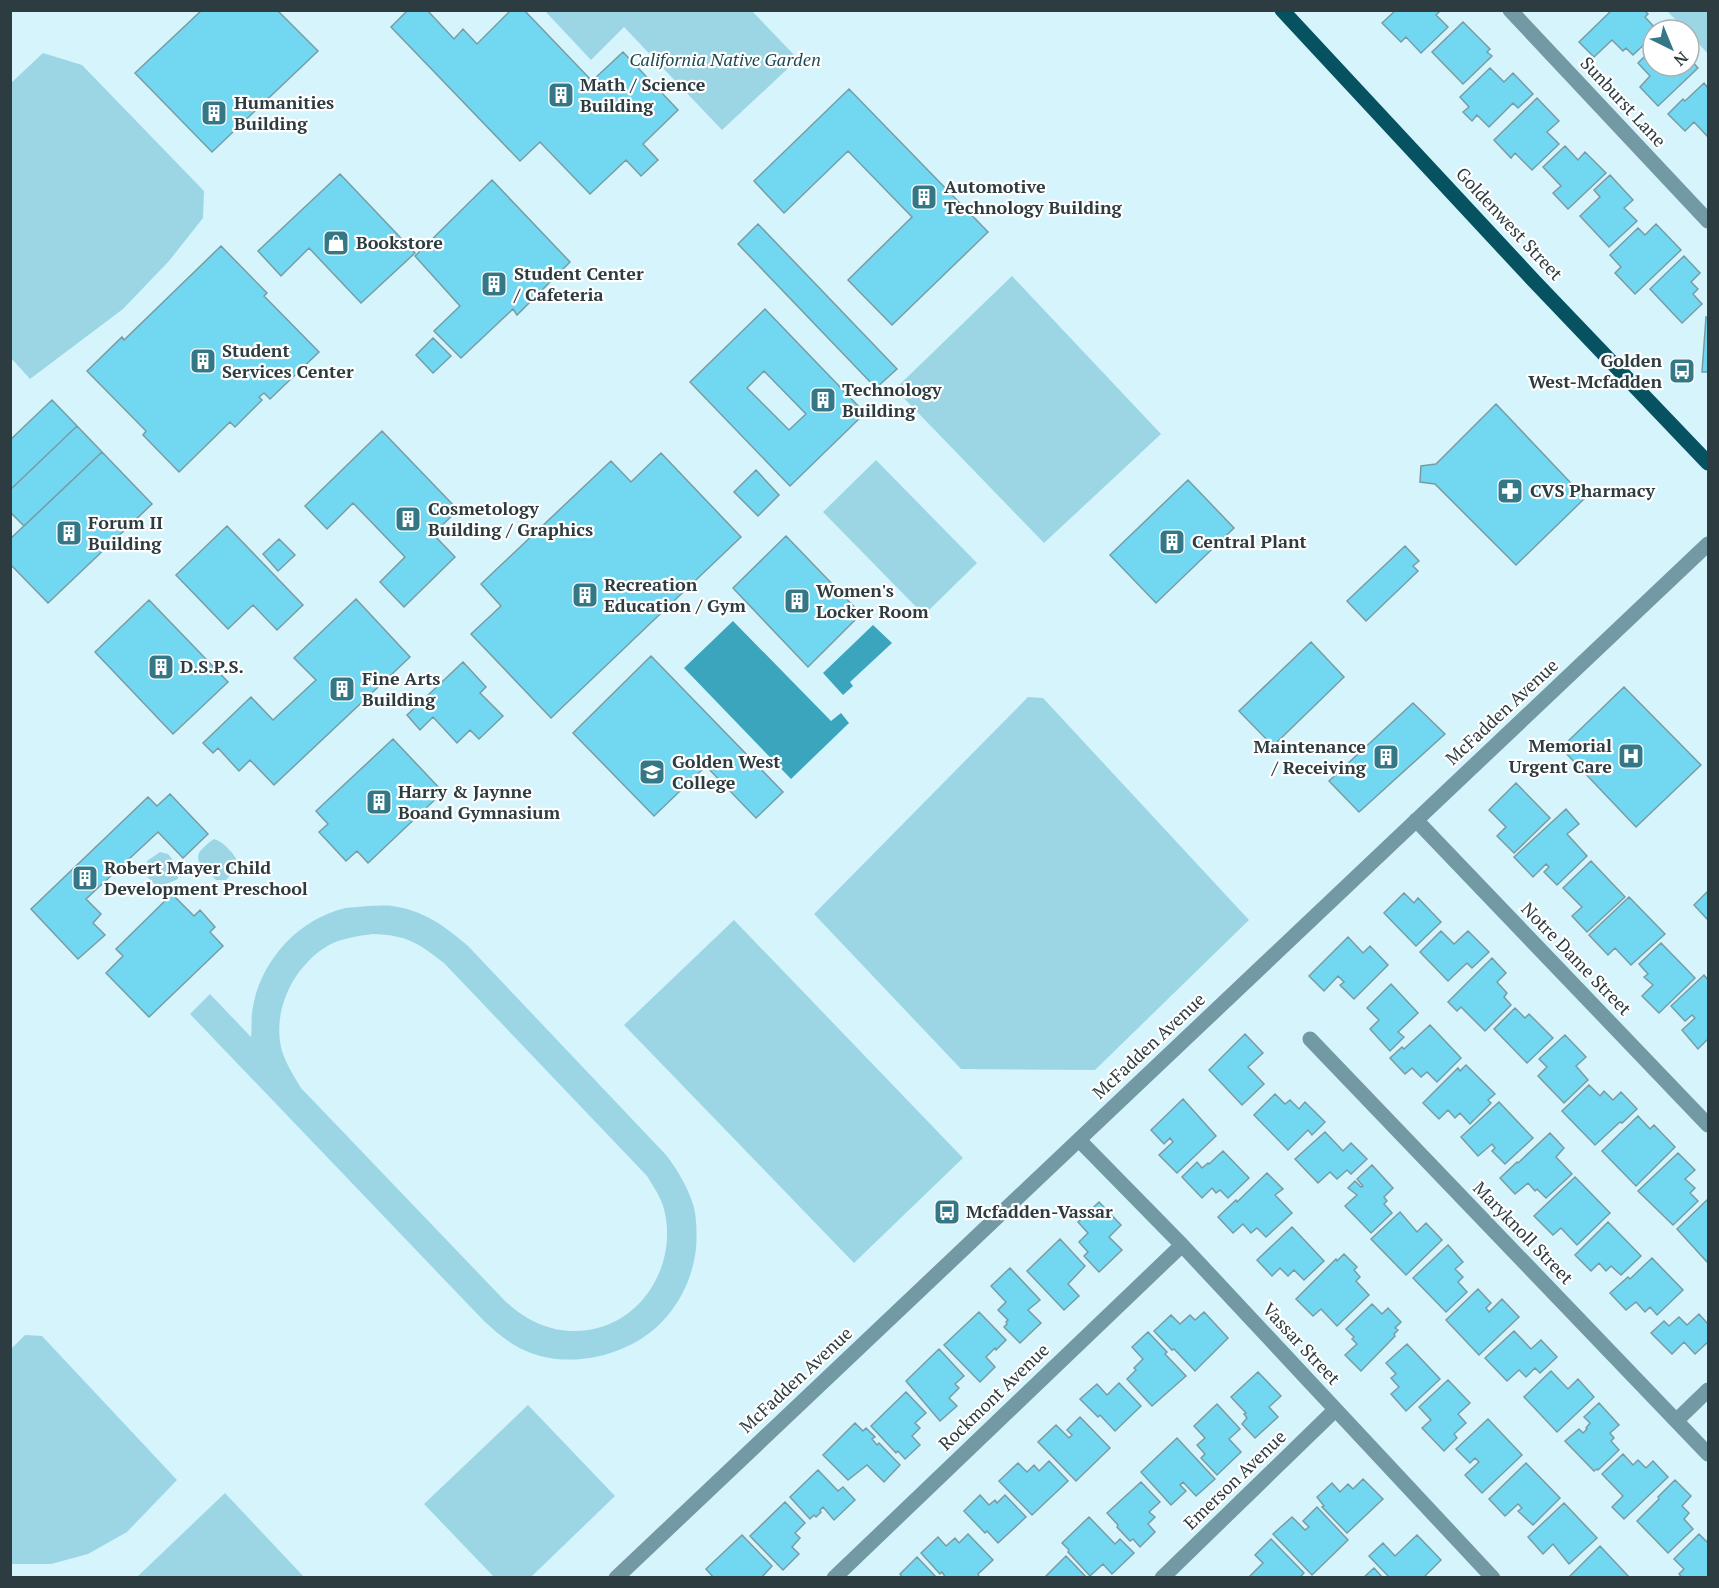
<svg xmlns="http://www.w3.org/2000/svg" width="1719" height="1588" viewBox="0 0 1719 1588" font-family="'PT Serif',serif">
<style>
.green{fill:#9cd6e5;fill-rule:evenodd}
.water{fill:#3aa5bd}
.building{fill:#72d8f1;stroke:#789ca6;stroke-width:1.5;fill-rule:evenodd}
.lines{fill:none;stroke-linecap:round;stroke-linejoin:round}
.minor{stroke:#7299a4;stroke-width:15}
.major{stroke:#075260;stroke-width:15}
.labels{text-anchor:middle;stroke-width:4.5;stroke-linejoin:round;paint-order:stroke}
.park-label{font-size:18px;font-style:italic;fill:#1c4a54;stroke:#fff}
.poi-label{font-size:18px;font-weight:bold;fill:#2d3c40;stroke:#fff;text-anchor:start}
.street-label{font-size:18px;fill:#2d3c40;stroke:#fff}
</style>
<rect width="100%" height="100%" fill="#d5f4fc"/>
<path class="green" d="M545 11H752L798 59 722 130 624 27 591 60Z
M1667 11H1708V54L1689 33V30H1686Z
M43 53 82 65 204 191 203 218 169 261 123 309 30 379 11 358 10 84Z
M1012 276 1161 434 1044 543 895 389Z
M876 460 977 563 924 615 823 512Z
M1028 697 1043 698 1249 920 1095 1070 961 1069 814 914Z
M214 839C224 842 237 856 239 866L226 880H216C208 871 190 861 202 849 206 845 209 842 214 839Z
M160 852 168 854 178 866V879L162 886 154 884 142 871 148 867 147 861Z
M368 906C376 906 385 905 392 906 423 910 445 926 468 946L667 1156C678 1171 687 1186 693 1204 697 1217 697 1235 696 1249 693 1273 684 1296 668 1315 638 1353 576 1370 531 1353 512 1346 498 1334 483 1320L190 1014 210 994 251 1037C252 1029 251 1021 252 1013 258 964 296 920 345 908 353 907 361 907 368 906ZM373 934C407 935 418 943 444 963L647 1176C653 1186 661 1197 664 1209 679 1267 638 1331 575 1331 547 1331 525 1319 505 1301L301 1088C294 1076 286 1064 282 1051 271 1011 294 965 329 945 343 938 358 936 373 934Z
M734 920 963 1158 854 1263 624 1025Z
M25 1335 42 1336 177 1480 127 1532 88 1554 51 1564H11V1349Z
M528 1405 615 1496 531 1577H494L424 1504Z
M225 1493 304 1577H137Z"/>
<path class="water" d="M733 621 831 721 841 713 849 723 791 779 684 668Z
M873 625 892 643 850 682 853 686 843 695 823 673Z"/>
<path class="building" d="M202 10H277L318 51 212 152 135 73Z
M408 10H427L454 39 463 29 477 44 511 10H524L592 81 623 52 678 110 643 144 658 160 641 176 626 160 590 194 540 142 520 161 391 27Z
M1396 10H1441L1436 15 1448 27 1421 53 1406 37 1401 42 1382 23Z
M1612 10H1644L1648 14 1645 17 1657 30H1653V36L1633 55 1626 48 1623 51 1612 40 1594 57 1579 42Z
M1463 22 1490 49 1487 52 1492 56 1463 84 1432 52Z
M1653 48V66H1689V58L1698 68 1658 106 1640 87 1650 76 1638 63Z
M1490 68 1504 82 1513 73 1533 94 1518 108 1513 103 1489 127 1477 115 1472 121 1463 112 1469 107 1460 97Z
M1704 83 1708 88V134L1707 136 1694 122 1685 131 1668 114 1683 99 1685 101Z
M849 89 988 232 892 325 848 280 912 217 848 151 784 213 754 181Z
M1537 98 1559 121 1547 132 1559 144 1532 170 1515 153 1511 158 1494 140Z
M1565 146 1578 160 1585 152 1606 173 1568 209 1553 193 1561 186 1543 167Z
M340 174 415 253 361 303 309 248 281 276 258 251Z
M1610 175 1633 200 1624 208 1637 221 1609 247 1580 216 1600 197 1594 190Z
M492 180 570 262 517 315 513 309 461 358 434 331 460 306 415 256Z
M758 224 897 369 876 388 738 244Z
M1656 224 1681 250 1635 294 1615 273 1621 267 1610 255 1638 228 1645 235Z
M221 246 267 293 264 296 319 352 270 399 264 393 259 397 262 400 235 427 230 422 179 472 143 435 146 431 87 371 122 337 124 340Z
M1684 256 1700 273 1691 282 1698 289 1693 294 1702 304 1682 323 1650 289Z
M765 309 865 413 790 486 690 382ZM764 371 806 414 789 430 747 388Z
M1706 317H1708V372H1702Z
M433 338 451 356 433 373 416 355Z
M52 400 77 426 10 490V440Z
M1496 404 1585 498 1516 565 1435 484 1420 482 1421 466 1436 464Z
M77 426 102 452 24 526 10 512V490Z
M382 431 458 510 433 534 455 557 404 607 380 582 405 557 353 503 327 529 305 506Z
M102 452 152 504 48 603 10 564V539Z
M661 453 741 537 551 718 471 634 501 606 481 584 611 461 631 482Z
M756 470 779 495 758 516 734 492Z
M1188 480 1234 528 1156 603 1110 555Z
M227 526 303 605 277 630 253 605 228 629 176 575Z
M786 536 861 614 808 667 733 588Z
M279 539 295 555 278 571 263 554Z
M1405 546 1419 561 1413 566 1418 571 1366 621 1347 601Z
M356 599 410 657 274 785 250 760 239 771 218 748 213 753 203 743 251 697 273 720 316 680 294 658Z
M149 600 228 682 173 734 95 652Z
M1311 642 1344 677 1273 746 1239 711Z
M651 656 783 792 756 818 706 766 654 816 573 733Z
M463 662 486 687 480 693 503 716 479 739 470 730 457 743 433 717 420 730 407 715Z
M1624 687 1701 765 1636 827 1561 748Z
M1413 703 1445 734 1359 812 1329 781Z
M393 739 443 792 368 863 357 851 346 861 319 832 328 824 316 811Z
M1516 783 1550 818 1514 853 1497 836 1506 827 1489 810Z
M170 794 208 834 183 858 158 832 86 899 101 914 93 923 105 935 78 959 31 909 148 797 157 806Z
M1566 809 1579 824 1567 834 1587 856 1557 885 1544 872 1549 867 1546 864 1533 877 1514 857Z
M1591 861 1625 897 1587 932 1572 916 1582 907 1563 888Z
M1708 891V920L1694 905Z
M1404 893 1414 903 1418 898 1441 922 1416 946 1384 913Z
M172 894 194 916 200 910 215 927 210 932 223 946 149 1017 106 973 123 956 116 949Z
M1629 897 1665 934 1631 965 1615 948 1608 955 1589 935Z
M1441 931 1454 944 1468 931 1489 952 1472 968 1467 963 1448 981 1420 952Z
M1348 937 1363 953 1370 946 1388 965 1354 999 1340 985 1344 982 1338 976 1324 991 1309 976Z
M1661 943 1695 978 1659 1013 1642 996 1653 985 1644 977 1648 974 1639 964Z
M1492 958 1506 973 1497 982 1507 993 1504 997 1511 1005 1485 1031 1461 1007 1457 1011 1448 1002Z
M1704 975 1708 980V1039L1698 1049 1682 1030 1695 1018 1692 1015 1685 1021 1671 1006Z
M1391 984 1418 1013 1398 1032 1404 1037 1390 1051 1370 1029 1379 1020 1367 1008Z
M1515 1008 1525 1018 1529 1014 1553 1038 1527 1063 1494 1029Z
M1430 1025 1461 1058 1437 1082 1427 1072 1421 1077 1412 1068 1405 1074 1390 1058 1402 1047 1404 1049Z
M1245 1034 1263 1053 1248 1067 1264 1084 1242 1105 1209 1070Z
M1565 1035 1586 1057 1576 1066 1588 1080 1564 1103 1538 1076 1547 1067 1539 1059Z
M1466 1065 1495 1094 1488 1100 1491 1103 1470 1124 1460 1113 1455 1118 1448 1110 1439 1119 1423 1103 1458 1068 1460 1071Z
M1589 1085 1600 1096 1604 1091 1613 1100 1621 1092 1637 1109 1622 1123 1620 1122 1595 1145 1562 1111Z
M1275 1094 1285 1104 1290 1100 1299 1109 1305 1102 1325 1122 1312 1135 1308 1130 1288 1150 1254 1115Z
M1183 1099 1216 1136 1177 1173 1159 1155 1173 1142 1170 1138 1164 1144 1151 1130Z
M1499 1102 1533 1138 1505 1164 1492 1151 1495 1148 1492 1144 1478 1156 1461 1137Z
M1638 1116 1650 1129 1654 1125 1675 1147 1636 1186 1602 1151Z
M1325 1132 1343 1151 1351 1143 1367 1159 1351 1174 1347 1170 1337 1179 1330 1172 1318 1183 1295 1159Z
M1550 1133 1564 1148 1556 1157 1572 1174 1546 1198 1537 1189 1535 1191 1528 1183 1515 1194 1500 1178 1517 1162 1518 1163Z
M1223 1151 1249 1178 1228 1198 1220 1190 1216 1193 1212 1188 1202 1198 1182 1177 1197 1162 1202 1168 1208 1163 1209 1164Z
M1678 1153 1695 1170 1685 1179 1695 1188 1690 1193 1698 1201 1673 1225 1638 1191Z
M1372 1165 1393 1188 1384 1197 1387 1201 1384 1204 1392 1213 1371 1233 1345 1206 1357 1195 1348 1188 1355 1181 1361 1187 1363 1186 1357 1179Z
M1267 1173 1283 1189 1275 1195 1292 1213 1266 1237 1257 1228 1251 1233 1243 1224 1233 1233 1218 1217 1236 1200 1237 1202Z
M1575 1177 1610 1213 1577 1245 1561 1228 1553 1235 1534 1216Z
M1708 1199V1263L1677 1229Z
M1099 1202 1121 1225 1109 1237 1122 1250 1099 1272 1084 1256 1088 1252 1079 1242 1088 1233 1078 1222Z
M1400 1212 1417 1232 1426 1223 1442 1240 1406 1275 1371 1239Z
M1608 1222 1641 1256 1621 1275 1611 1266 1606 1271 1599 1263 1591 1271 1575 1255Z
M1292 1227 1324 1261 1304 1280 1294 1270 1288 1276 1280 1268 1272 1276 1257 1260Z
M1060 1239 1085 1266 1068 1284 1079 1296 1064 1310 1027 1271Z
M1448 1245 1463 1262 1455 1269 1463 1277 1458 1282 1467 1292 1446 1312 1413 1278Z
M1344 1254 1357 1267 1354 1270 1360 1277 1356 1281 1369 1295 1337 1326 1321 1309 1313 1316 1296 1299 1336 1259 1337 1261Z
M1652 1258 1683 1290 1657 1315 1650 1307 1645 1312 1636 1302 1626 1310 1610 1293 1628 1277 1630 1279Z
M1010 1268 1040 1300 1028 1310 1041 1323 1020 1343 1004 1327 1007 1324 1006 1322 1008 1320 998 1310 1006 1302 991 1286Z
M1478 1289 1491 1303 1486 1308 1489 1312 1502 1299 1519 1317 1479 1355 1446 1320Z
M1372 1304 1382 1314 1388 1308 1401 1322 1395 1328 1398 1330 1394 1334 1395 1336 1361 1371 1345 1355 1357 1344 1352 1339 1354 1337 1346 1329Z
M979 1312 1006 1340 996 1350 995 1348 986 1357 995 1367 980 1382 944 1345Z
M1204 1312 1228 1338 1195 1371 1174 1349 1172 1350 1154 1331 1171 1315 1180 1324 1190 1315 1195 1320Z
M1699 1314 1708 1324V1342L1695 1354 1684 1342 1672 1354 1651 1333 1664 1321 1669 1326 1679 1317 1687 1325Z
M1514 1331 1531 1349 1541 1340 1557 1357 1540 1373 1535 1368 1526 1377 1519 1370 1507 1381 1485 1358Z
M1148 1332 1167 1352 1165 1354 1186 1376 1152 1406 1127 1379 1136 1370 1134 1368 1143 1359 1132 1347Z
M1407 1344 1440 1379 1406 1411 1391 1394 1399 1387 1391 1378 1396 1374 1386 1363Z
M939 1349 964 1376 955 1384 959 1388 949 1398 957 1406 940 1421 906 1381Z
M1551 1371 1568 1389 1578 1379 1594 1397 1557 1432 1524 1397Z
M1258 1372 1281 1396 1269 1407 1278 1417 1255 1438 1242 1424 1247 1418 1244 1414 1246 1413 1231 1397Z
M1448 1380 1470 1403 1458 1414 1466 1423 1454 1434 1457 1438 1444 1451 1422 1428 1431 1420 1419 1407Z
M1119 1383 1141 1406 1115 1431 1100 1415 1098 1417 1080 1399 1097 1384 1107 1395Z
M906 1392 926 1413 915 1423 920 1428 912 1436 920 1445 905 1459 898 1451 896 1453 871 1426Z
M1599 1403 1619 1425 1610 1433 1614 1438 1611 1441 1619 1450 1598 1470 1597 1469 1594 1471 1565 1441 1579 1429 1583 1433 1587 1429 1586 1428 1590 1423 1584 1417Z
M1217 1404 1240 1429 1229 1439 1241 1452 1217 1475 1201 1458 1205 1454 1197 1445 1205 1438 1194 1426Z
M1080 1417 1110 1448 1076 1481 1038 1442 1056 1425 1069 1438 1072 1435 1067 1430Z
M1488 1419 1522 1455 1482 1493 1465 1475 1479 1462 1475 1458 1470 1463 1456 1449Z
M855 1423 863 1431 866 1428 875 1437 872 1439 877 1445 879 1443 900 1465 884 1482 867 1465 848 1480 823 1455Z
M1177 1438 1215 1479 1196 1496 1183 1482 1180 1485 1186 1491 1171 1505 1141 1472Z
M1623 1454 1633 1465 1638 1460 1646 1468 1653 1461 1668 1477 1624 1519 1612 1507 1623 1496 1602 1474Z
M1049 1461 1068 1481 1032 1515 999 1481 1018 1463 1027 1472 1034 1465 1039 1471Z
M1526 1463 1560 1498 1533 1525 1518 1511 1522 1508 1518 1504 1505 1516 1489 1499Z
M818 1470 838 1491 843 1487 855 1500 834 1520 823 1507 820 1510 821 1512 816 1517 814 1515 810 1519 790 1497Z
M1363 1479 1383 1499 1347 1533 1322 1507 1324 1506 1317 1497 1332 1483 1340 1492 1348 1484 1353 1489Z
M1675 1480 1691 1496 1682 1506 1689 1513 1684 1519 1693 1529 1668 1553 1637 1521 1659 1499 1658 1497Z
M1141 1482 1160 1502 1149 1512 1155 1517 1148 1524 1155 1532 1140 1547 1133 1539 1130 1541 1117 1527 1118 1525 1107 1513Z
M980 1495 989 1505 995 1500 997 1503 1005 1495 1026 1517 998 1543 987 1531 985 1533 964 1511Z
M785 1502 805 1523 795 1533 800 1538 792 1547 799 1554 783 1570 750 1536Z
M1564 1503 1597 1538 1569 1564 1553 1544 1543 1554 1528 1537Z
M1317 1507 1348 1540 1312 1575 1273 1534 1292 1517 1305 1530 1309 1527 1303 1521Z
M1089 1517 1115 1544 1120 1539 1134 1553 1112 1574 1103 1564 1090 1576 1068 1552 1069 1550 1062 1543Z
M968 1534 993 1560 978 1574 979 1576 977 1578H946L942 1572 940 1574 921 1553 938 1537 946 1546 955 1538 959 1543Z
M1699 1534 1707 1542 1708 1540V1578H1683L1679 1574 1684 1569 1674 1559Z
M742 1535 772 1566 761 1578H714L706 1569Z
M1417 1535 1441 1560 1423 1578H1390L1369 1556 1383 1543 1395 1556Z
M1271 1539 1304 1573 1299 1578H1248L1263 1563 1255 1555Z
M1600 1546 1630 1578H1568Z
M1066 1556 1087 1578H1044Z
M917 1557 937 1578H903L900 1574Z
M1374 1568 1383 1578H1363Z"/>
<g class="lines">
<path class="minor" d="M1510 10 1708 221
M1416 820 1708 1125
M1310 1039 1708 1454
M1079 1140 1182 1245 1493 1578
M1677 1420 1708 1390
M616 1578 1708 544
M834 1578 1182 1245
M1162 1578 1335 1410"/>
<path class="major" d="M1282 10 1535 282 1708 463"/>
</g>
<defs>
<g id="building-square" transform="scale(1.35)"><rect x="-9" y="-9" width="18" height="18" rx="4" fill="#347887" stroke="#fff"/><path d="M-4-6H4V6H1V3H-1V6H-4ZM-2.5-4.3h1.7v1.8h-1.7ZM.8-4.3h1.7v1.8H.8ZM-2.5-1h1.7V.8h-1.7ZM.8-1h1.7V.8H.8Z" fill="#fff"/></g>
<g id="shop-square" transform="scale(1.35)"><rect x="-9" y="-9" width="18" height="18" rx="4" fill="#347887" stroke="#fff"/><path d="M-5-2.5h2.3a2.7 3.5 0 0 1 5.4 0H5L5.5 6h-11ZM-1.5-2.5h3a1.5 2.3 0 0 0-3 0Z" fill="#fff"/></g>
<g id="bus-square" transform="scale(1.35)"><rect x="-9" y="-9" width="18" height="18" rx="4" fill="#347887" stroke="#fff"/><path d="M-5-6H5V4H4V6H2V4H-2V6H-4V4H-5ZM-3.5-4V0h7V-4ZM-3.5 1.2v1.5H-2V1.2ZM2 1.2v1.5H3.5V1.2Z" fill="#fff"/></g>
<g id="pharmacy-square" transform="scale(1.35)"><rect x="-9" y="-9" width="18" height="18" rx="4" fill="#347887" stroke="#fff"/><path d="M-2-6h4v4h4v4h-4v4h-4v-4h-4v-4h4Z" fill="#fff"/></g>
<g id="hospital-square" transform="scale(1.35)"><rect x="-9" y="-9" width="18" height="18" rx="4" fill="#347887" stroke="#fff"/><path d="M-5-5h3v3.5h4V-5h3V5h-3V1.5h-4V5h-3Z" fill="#fff"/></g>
<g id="university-square" transform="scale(1.35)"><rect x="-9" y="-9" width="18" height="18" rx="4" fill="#347887" stroke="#fff"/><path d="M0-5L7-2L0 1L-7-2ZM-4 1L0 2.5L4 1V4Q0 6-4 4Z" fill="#fff"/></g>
</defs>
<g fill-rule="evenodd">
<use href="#building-square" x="561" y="95"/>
<use href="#building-square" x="214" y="113"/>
<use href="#building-square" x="924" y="197"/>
<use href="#shop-square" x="336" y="243"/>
<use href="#building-square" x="494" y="284"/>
<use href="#building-square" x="203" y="361"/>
<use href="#bus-square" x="1682" y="371"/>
<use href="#building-square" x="823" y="400"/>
<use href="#pharmacy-square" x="1510" y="491"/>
<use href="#building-square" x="408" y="519"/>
<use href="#building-square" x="69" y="533"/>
<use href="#building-square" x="1172" y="542"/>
<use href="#building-square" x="585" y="595"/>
<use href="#building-square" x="797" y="601"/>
<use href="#building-square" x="161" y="667"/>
<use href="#building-square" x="342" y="689"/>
<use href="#hospital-square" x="1631" y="756"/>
<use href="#building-square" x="1386" y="757"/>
<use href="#university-square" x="652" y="772"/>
<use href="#building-square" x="379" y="802"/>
<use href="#building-square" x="85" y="878"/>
<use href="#bus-square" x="947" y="1212"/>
</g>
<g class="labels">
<g class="park-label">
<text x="725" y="66">California Native Garden</text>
</g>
<g class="poi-label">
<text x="580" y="91">Math / Science<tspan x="580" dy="21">Building</tspan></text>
<text x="234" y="109">Humanities<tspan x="234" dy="21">Building</tspan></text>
<text x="944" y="193">Automotive<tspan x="944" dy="21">Technology Building</tspan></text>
<text x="356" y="249">Bookstore</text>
<text x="514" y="280">Student Center<tspan x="514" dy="21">/ Cafeteria</tspan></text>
<text x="222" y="357">Student<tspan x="222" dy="21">Services Center</tspan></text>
<text x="1662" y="367" text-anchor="end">Golden<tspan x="1662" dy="21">West-Mcfadden</tspan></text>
<text x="842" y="396">Technology<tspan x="842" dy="21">Building</tspan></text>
<text x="1530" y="497">CVS Pharmacy</text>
<text x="428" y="515">Cosmetology<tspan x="428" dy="21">Building / Graphics</tspan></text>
<text x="88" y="529">Forum II<tspan x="88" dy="21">Building</tspan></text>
<text x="1192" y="548">Central Plant</text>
<text x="604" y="591">Recreation<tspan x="604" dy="21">Education / Gym</tspan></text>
<text x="816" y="597">Women's<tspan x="816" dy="21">Locker Room</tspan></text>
<text x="180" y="673">D.S.P.S.</text>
<text x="362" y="685">Fine Arts<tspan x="362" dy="21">Building</tspan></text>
<text x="1612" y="752" text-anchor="end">Memorial<tspan x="1612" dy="21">Urgent Care</tspan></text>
<text x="1366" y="753" text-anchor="end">Maintenance<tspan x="1366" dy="21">/ Receiving</tspan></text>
<text x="672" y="768">Golden West<tspan x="672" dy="21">College</tspan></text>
<text x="398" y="798">Harry &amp; Jaynne<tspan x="398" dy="21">Boand Gymnasium</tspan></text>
<text x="104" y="874">Robert Mayer Child<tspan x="104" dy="21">Development Preschool</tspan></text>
<text x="966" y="1218">Mcfadden-Vassar</text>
</g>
<g class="street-label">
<text transform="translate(1623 102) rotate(47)" y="6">Sunburst Lane</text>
<text transform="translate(1509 224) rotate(47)" y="6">Goldenwest Street</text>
<text transform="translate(1502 712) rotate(-43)" y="6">McFadden Avenue</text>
<text transform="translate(1576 959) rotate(46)" y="6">Notre Dame Street</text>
<text transform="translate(1149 1046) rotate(-43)" y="6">McFadden Avenue</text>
<text transform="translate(1523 1233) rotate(46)" y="6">Maryknoll Street</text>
<text transform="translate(1301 1344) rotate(47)" y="6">Vassar Street</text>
<text transform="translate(796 1380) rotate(-43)" y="6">McFadden Avenue</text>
<text transform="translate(994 1397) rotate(-44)" y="6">Rockmont Avenue</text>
<text transform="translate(1235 1480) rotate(-44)" y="6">Emerson Avenue</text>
</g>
</g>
<rect width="1719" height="1588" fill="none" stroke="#2d3c40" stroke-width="24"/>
<g transform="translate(1671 48) rotate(137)"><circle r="28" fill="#ffffff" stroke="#abb1b3" stroke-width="1.5"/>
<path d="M0-4.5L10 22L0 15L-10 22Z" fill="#347887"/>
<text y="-9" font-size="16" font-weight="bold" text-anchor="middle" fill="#2d3c40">N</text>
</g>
</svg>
